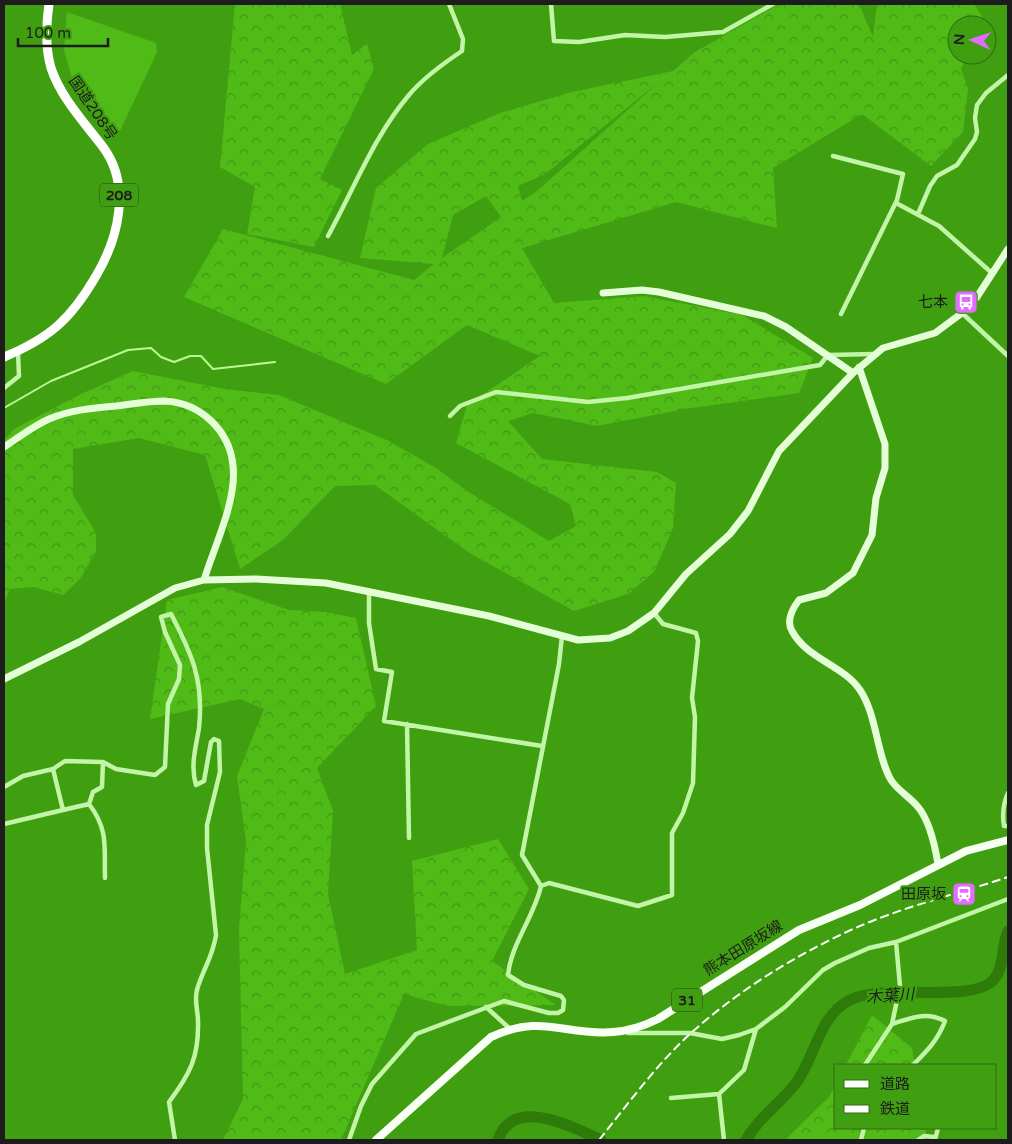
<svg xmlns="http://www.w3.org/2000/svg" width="1012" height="1144" viewBox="0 0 1012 1144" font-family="'Varela Round','Noto Sans JP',sans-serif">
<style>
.forest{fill:url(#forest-crowns);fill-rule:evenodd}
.pitch{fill:#50ba17}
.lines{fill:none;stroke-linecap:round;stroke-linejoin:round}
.stream{stroke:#bbf998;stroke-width:2}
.river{stroke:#2e7b09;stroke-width:11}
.street{stroke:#c2f5a7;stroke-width:4.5}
.secondary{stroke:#e4fed7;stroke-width:7}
.primary{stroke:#f8fff5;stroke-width:8}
.highway{stroke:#fff;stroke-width:9}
.rail{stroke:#fff;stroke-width:2;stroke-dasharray:9 4;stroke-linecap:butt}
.labels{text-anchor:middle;stroke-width:4.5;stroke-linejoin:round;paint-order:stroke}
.shield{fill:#409f10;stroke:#284419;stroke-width:1}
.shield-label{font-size:14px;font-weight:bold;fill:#1d1d1d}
.street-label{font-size:15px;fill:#1d1d1d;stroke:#409f10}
.poi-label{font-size:15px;fill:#1d1d1d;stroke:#409f10;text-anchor:end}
.water-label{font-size:16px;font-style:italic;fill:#1a1d19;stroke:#409f10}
</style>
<defs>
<pattern id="forest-crowns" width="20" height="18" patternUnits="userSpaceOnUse" patternTransform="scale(1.25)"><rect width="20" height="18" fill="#50ba17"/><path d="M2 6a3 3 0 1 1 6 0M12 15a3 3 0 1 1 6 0" fill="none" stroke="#429714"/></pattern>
</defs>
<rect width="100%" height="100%" fill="#409f10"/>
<path class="forest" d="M235 4H340L352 55 367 44 374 69 320 179 342 190 314 247 247 234 255 187 220 167Z
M779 4H859L873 37 877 4H974L985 21 983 25H957V55H968L961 69 968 89 963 132 931 166 862 114 773 168 777 228 676 202 522 248 554 303 644 296 742 315 813 358 799 393 685 409 597 426 533 413 508 421 542 459 657 472 676 483 673 528 654 572 628 594 574 611 468 552 375 485 335 486 283 540 240 569 205 455 139 438 73 449V495L96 533V551L80 579 63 595 34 587 10 589 4 604V440L14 429 81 394 133 371 225 389 279 395 389 441 436 468 467 491 549 541 576 526 570 504 456 443 467 405 540 356 467 325 386 384 184 297 223 229 414 280 434 264 360 258 376 188 428 144 500 113 572 92 673 71 695 52ZM659 82 537 191 522 201 518 186 545 174ZM486 196 501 217 442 258 453 215Z
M222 587 289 610 326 612 356 618 376 706 317 768 333 811 328 894 345 974 417 950 412 861 498 839 529 889 492 961 556 1005 447 1006 404 994 341 1140H223L243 1099 239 929 246 841 237 776 264 709 240 699 150 719 167 600Z
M872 1015 912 1048 915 1065H846Z
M836 1084V1128H925L927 1140H785L829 1097Z"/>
<path class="pitch" d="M67 12 156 43 157 52 120 131 93 114 75 88 64 51Z"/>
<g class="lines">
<path class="stream" d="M4 408 51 381 128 350 151 348 161 357 174 362 190 356H201L213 369 275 362"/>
<path class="river" d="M498 1140C513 1095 573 1127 601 1140
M746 1140C759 1117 780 1104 796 1083 815 1058 818 1018 848 1001 883 981 974 1006 995 978 1005 965 1001 945 1008 931"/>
<path class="street" d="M551 4 554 41 579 42 625 35 665 37 723 32 773 4
M833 156 903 174 897 200 841 314
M896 203 939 226 993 274
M918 214 930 186 937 176 957 165 975 139 977 132 975 118 977 105 986 93 1008 75
M328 236C354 189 374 136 409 95 423 78 444 63 462 51L463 39 449 4
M962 313 1008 356
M4 388 19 376 18 352
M450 416 460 406 496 392 588 402 627 398 820 365 828 355 874 354
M369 591V623L376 669 392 672 384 721 542 746
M407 724 409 838
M4 787 23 776 53 769 65 761 103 762 116 769 155 775 165 767 168 704 179 679 180 665 165 632 161 617 171 614C192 654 204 681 199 728 196 747 190 765 196 785L204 781 211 742 214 739 219 741 220 772 207 825V848L216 935C213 957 202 971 197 990 194 1000 198 1011 198 1021 199 1057 190 1074 169 1102L175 1140
M1008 793C1003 804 1002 814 1004 826H1008
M89 804 93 792 102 787 103 762
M63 810 89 804C109 830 104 848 105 878
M4 824 63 810 53 769
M541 886 549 883 638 906 672 895V833L683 813 693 783 695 717 692 698 698 641 696 633 663 624 654 613
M541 886 522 855 559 664 562 636
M486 1007 509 1028
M892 1024C911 1018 926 1011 945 1021 938 1040 927 1051 913 1065
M628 1033H690L722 1039 739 1035 756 1029 785 1007 823 970 835 963 869 948 896 942 1008 899
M865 1065 892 1024 900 986 896 942
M719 1094 724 1140
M671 1098 719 1094 744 1070 756 1029
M349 1140 361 1106 372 1084 416 1034 504 1001 549 1013H558L563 1010 564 1000 561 996 524 985 508 975C511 944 534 917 541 886
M861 1140 864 1128
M918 1140 924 1136 934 1137
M935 1140 938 1128"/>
<path class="secondary" d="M603 293 642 290 659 292 764 316 786 327 853 373
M859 367 885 444V468L876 498 872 535 853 573 826 593 799 600C793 608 786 621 792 631 807 659 843 665 860 690 877 715 877 757 891 780 898 791 910 797 918 807 930 821 935 846 938 864
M4 447C18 438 33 426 49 419 70 410 93 408 116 406 132 404 149 401 165 401 201 403 230 431 233 466 237 501 214 547 204 580
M4 679 79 642 175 588 204 580 256 579 326 583 489 616 578 640 610 638 628 631 654 613 686 574 730 534 748 511 779 451 853 373 883 348 935 333 962 313 977 297 1008 249"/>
<path class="primary" d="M376 1140 491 1037C543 1013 564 1036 613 1032 629 1031 644 1026 658 1019L799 930 860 905 966 851 1008 840"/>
<path class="highway" d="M4 357C50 338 71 319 96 276 118 239 132 186 103 147 84 122 61 98 51 68 45 47 46 25 49 4"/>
<path class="rail" d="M599 1140C628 1104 656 1065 691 1033 739 990 794 956 853 929 902 907 957 894 1008 877"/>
</g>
<defs>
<g id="bus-square" transform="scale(1.25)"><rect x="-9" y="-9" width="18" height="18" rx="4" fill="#e46bff" stroke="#409f10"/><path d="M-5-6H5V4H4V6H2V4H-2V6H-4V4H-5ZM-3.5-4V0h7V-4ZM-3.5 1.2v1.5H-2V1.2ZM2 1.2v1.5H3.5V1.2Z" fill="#fff"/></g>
<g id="station-square" transform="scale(1.25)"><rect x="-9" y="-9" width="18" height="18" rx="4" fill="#e46bff" stroke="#409f10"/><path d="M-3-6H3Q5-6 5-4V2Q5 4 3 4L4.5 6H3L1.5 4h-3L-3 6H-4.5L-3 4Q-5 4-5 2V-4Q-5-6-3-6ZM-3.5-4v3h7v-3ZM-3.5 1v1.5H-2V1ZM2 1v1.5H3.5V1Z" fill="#fff"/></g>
</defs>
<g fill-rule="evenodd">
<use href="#bus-square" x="966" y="302"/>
<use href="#station-square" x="964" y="894"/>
</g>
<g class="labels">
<g class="shield">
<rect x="100" y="183.5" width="38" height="23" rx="4"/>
<rect x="672" y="988.5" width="30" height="23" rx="4"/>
</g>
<g class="shield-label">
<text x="119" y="200">208</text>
<text x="687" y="1005">31</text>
</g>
<g class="street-label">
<text transform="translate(93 108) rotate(56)" y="5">国道208号</text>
<text transform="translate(743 948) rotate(-32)" y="5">熊本田原坂線</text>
</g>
<g class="poi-label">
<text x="948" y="307">七本</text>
<text x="946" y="899">田原坂</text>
</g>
<g class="water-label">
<text transform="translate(890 995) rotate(-4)" y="6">木葉川</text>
</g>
</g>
<rect width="1012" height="1144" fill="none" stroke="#1d1d1d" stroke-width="10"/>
<rect x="834" y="1064" width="162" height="65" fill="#409f10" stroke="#326b15"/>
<rect x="844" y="1080" width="25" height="8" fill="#f8fff5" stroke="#326b15"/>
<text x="880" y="1089" font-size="15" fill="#1d1d1d">道路</text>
<rect x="844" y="1105" width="25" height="8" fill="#ffffff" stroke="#326b15"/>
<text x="880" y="1114" font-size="15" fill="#1d1d1d">鉄道</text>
<g transform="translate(972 40) rotate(273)"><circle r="24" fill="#409f10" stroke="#326b15"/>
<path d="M0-4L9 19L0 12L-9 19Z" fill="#e46bff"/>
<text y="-8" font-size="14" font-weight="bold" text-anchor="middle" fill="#1d1d1d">N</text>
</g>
<path d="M18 38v8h90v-8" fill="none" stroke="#1d1d1d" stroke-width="2.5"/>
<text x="25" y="38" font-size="15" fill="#1d1d1d" stroke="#409f10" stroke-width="4" paint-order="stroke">100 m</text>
</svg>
